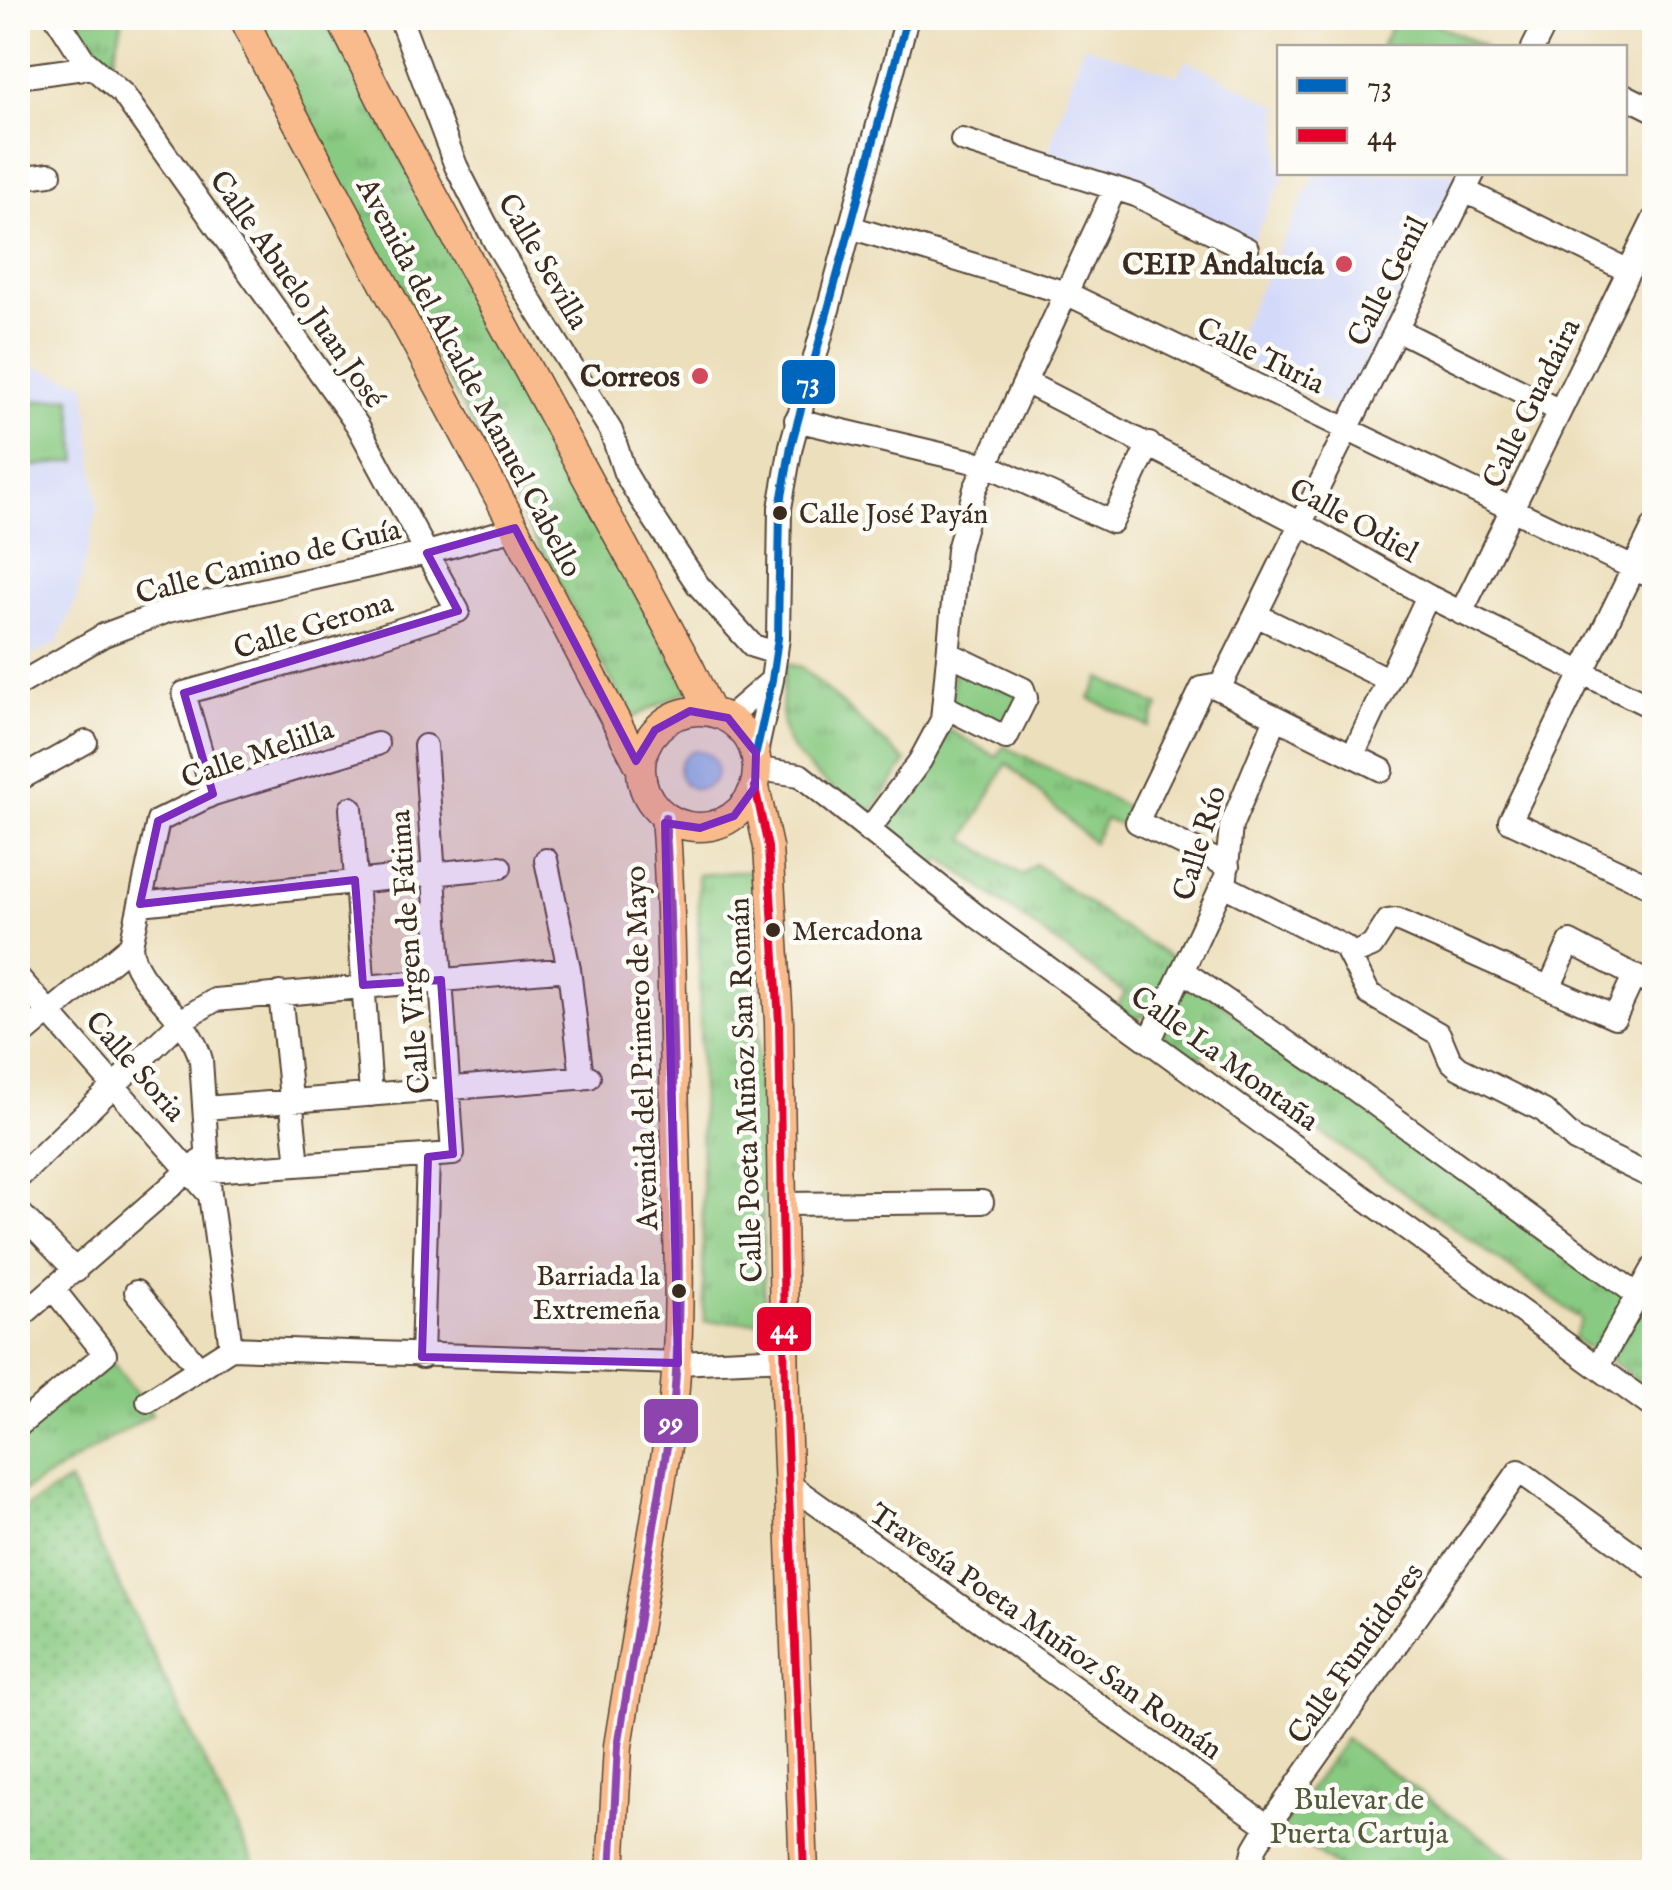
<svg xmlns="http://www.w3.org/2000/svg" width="1672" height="1890" viewBox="0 0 1672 1890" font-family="'IM FELL English',serif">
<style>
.built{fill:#d3d9f9}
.grass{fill:url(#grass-dots);stroke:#627a50;stroke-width:2.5}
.park{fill:url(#park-tufts);stroke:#627a50;stroke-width:2.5}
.pitch{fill:#89ca82;stroke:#627a50;stroke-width:2.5}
.water{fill:#70ade1;stroke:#566c80;stroke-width:2.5}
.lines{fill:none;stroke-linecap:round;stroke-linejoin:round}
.minor-casing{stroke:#564536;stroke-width:26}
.major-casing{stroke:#564536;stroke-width:31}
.minor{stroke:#fff;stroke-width:22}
.major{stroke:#fabb8c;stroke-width:28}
.bus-1-casing{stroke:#fdfcf7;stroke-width:15}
.bus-2-casing{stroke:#fdfcf7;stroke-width:15}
.bus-3-casing{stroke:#fdfcf7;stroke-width:15}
.bus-1{stroke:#0065bd;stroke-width:8}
.bus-2{stroke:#e4002b;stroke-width:8}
.bus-3{stroke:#8e44ad;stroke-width:8}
.marked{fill:#7b2cbf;fill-opacity:0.2;stroke:#7b2cbf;stroke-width:8;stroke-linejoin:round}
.poi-dot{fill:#d1495b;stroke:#fdfcf7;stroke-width:4}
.bus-dot{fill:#3b2a1e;stroke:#fdfcf7;stroke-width:4}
.labels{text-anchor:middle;stroke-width:9;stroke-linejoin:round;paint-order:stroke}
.bus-label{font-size:28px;fill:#3b2a1e;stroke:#fdfcf7;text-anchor:start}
.street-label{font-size:30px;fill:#3b2a1e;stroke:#fdfcf7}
.poi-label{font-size:30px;font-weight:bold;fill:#3b2a1e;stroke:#fdfcf7;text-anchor:end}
.park-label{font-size:30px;fill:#525a3c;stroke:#fdfcf7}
.line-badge{stroke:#fdfcf7;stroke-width:4}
.badge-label{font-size:28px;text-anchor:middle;font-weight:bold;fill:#fff}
</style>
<defs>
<pattern id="grass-dots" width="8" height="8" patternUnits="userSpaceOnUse" patternTransform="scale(2.5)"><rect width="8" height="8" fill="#89ca82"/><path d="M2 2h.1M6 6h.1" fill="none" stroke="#71a46a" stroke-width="1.8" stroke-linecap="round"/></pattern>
<pattern id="park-tufts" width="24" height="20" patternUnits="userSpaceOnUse" patternTransform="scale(2.5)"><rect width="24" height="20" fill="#89ca82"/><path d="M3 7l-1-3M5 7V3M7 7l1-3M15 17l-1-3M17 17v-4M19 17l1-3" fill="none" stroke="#71a46a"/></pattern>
</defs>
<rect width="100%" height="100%" fill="#fdfcf7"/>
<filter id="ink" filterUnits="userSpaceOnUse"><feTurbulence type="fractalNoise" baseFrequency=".01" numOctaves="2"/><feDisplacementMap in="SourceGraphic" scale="20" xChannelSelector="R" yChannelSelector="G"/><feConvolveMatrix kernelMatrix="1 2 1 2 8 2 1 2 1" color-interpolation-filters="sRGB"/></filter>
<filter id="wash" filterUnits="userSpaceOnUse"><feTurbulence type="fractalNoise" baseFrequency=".0048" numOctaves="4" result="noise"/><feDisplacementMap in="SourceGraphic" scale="40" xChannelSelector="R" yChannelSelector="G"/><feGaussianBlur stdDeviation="2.25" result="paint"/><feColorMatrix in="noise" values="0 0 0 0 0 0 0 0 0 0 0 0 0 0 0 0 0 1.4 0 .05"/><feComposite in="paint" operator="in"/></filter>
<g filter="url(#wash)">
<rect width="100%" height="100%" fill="#ecdfbc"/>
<path class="built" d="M1083 45 1178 76 1186 60 1279 106 1280 172 1286 173 1252 242 1046 159Z
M1316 173H1462L1344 411 1227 355Z
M18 361 86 383 98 508 76 600 57 643 18 663Z"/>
<path class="grass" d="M69 1481 258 1872H18V1512Z"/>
<path class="park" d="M61 18H123L114 57 101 64Z
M255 18H325L689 690 632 718 307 122Z
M954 663 1020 694 1003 734 951 704Z
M785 664 801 667 906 762 868 817C845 797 793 763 785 735 779 713 784 686 785 664Z
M1101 678 1159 706 1149 727 1090 699Z
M946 728 997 757 1004 746 1131 809 1124 827 1105 819 1093 843 1007 763 965 839 1022 875 1035 864 1112 921 1180 963C1169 983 1158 1019 1131 1018L1117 1007 1125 993 941 858 931 872 885 830V822Z
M755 870 765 1321 704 1322 698 875Z
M1184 977 1634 1298 1598 1349H1589L1573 1338 1582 1320 1205 1049 1195 1064 1161 1039Z
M1646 1298 1654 1304V1373L1652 1372 1642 1384 1609 1359Z
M112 1362 152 1414 18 1494V1432Z
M1345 1739 1531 1872H1344L1282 1828Z"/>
<path class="pitch" d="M1395 18H1423L1486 47H1381Z
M71 397 78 461 18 468V403Z"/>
<path class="water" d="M679 770a19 19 0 1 1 38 0a19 19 0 1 1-38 0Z"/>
</g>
<g filter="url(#ink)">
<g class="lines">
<g class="minor-casing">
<path id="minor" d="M57 18 84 60 123 94 358 426 458 611 344 648 184 693 213 794
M400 18 456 166 495 242 611 431 625 473 635 490 698 585 753 646 776 653
M1533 48 1548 18
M18 77 91 67
M1624 95 1654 110
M962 140 1136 195 1247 249
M18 178 50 174
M1465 191 1629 271
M850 227 1066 293 1654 578
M1396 329 1560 411
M1025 382 1301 524 1428 596 1654 708
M796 420 987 465 1112 522 1149 444
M1654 526 1510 821 1654 888
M1461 613 1654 219
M1256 615 1387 679
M18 685 104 635 168 611 427 553 515 528
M1219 689 1474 172
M946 707 1006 738 1026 698 1023 689 950 654
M728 718 772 680
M756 753 772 680 778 638 780 508 791 446 907 18
M1353 755 1428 596
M758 769 800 775 978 917 1654 1408
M18 780 86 742
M351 808 371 1095
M868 831 920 761 942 720 958 550 975 489 1115 188
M546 860 569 969 582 1078
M1228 866 1137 822 1202 688 1213 686 1382 770
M1223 885 1345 947 1369 994 1439 1034 1450 1060 1459 1068 1544 1111 1575 1140 1654 1178
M140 904 500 867
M1350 955 1372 946 1388 921 1397 920 1615 1017 1634 976
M1183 971 1346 1083 1639 1296
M18 977 210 1195
M1550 986 1570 942 1654 986
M280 993 298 1165
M18 1039 131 945
M1150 1040 1226 877 1231 826 1276 718
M205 1108 589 1077
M209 1171 453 1154 425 746
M18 1178 182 1020 215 1000 569 969
M783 1204 982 1202
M18 1211 76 1271
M136 1292 198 1367
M18 1319 200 1161
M231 1348 210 1195 201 1060C189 1013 132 985 131 945L158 821 213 794 377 744
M422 1357 428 1157
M1598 1366 1654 1267
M148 1401 231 1348 678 1363 786 1358
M18 1426 105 1354 54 1290
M790 1485 1268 1826
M1249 1872 1255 1848 1268 1826 1519 1471 1654 1569"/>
</g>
<g class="major-casing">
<path id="major" d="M244 18 259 51 506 511 640 767
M340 18 380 97 690 668 710 711
M641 769a58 58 0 1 1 116 0a58 58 0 1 1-116 0Z
M755 787 768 847 779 1022 785 1392 804 1872
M611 1872 618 1746 673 1410C684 1298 676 1187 674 1075 671 989 672 903 665 817"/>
</g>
<use href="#minor" class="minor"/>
<use href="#major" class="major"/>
<g class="bus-1-casing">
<path id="bus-1" d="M756 753 772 680 778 638 780 508 791 446 907 18"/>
</g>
<g class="bus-2-casing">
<path id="bus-2" d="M755 787 768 847 779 1022 785 1392 804 1872"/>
</g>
<g class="bus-3-casing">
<path id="bus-3" d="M611 1872 618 1746 673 1410C684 1298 676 1187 674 1075 671 989 672 903 665 817"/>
</g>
<use href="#bus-1" class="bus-1"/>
<use href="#bus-2" class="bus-2"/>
<use href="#bus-3" class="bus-3"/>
</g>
</g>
<path class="marked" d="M515 528 636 761 655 730 690 711 728 718 756 753 755 787 734 816 700 828 665 823 678 1363 422 1357 428 1157 453 1154 441 980 363 985 355 880 140 904 158 821 213 794 184 693 458 611 427 553Z"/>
<g class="poi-dot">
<circle cx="1344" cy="264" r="10"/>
<circle cx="700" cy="376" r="10"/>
</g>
<g class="bus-dot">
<circle cx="780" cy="513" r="9"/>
<circle cx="773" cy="930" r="9"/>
<circle cx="679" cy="1291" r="9"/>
</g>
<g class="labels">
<g class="bus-label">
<text x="799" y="523">Calle José Payán</text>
<text x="792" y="940">Mercadona</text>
<text x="660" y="1285" text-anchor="end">Barriada la<tspan x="660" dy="34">Extremeña</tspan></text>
</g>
<g class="street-label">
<text transform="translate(544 261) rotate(60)" y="10">Calle Sevilla</text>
<text transform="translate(1387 281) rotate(-63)" y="10">Calle Genil</text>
<text transform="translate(298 289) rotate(55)" y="10">Calle Abuelo Juan José</text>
<text transform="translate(1261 355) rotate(26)" y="10">Calle Turia</text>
<text transform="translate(470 377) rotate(62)" y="10">Avenida del Alcalde Manuel Cabello</text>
<text transform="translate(1531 403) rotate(-64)" y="10">Calle Guadaira</text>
<text transform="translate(1354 520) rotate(29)" y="10">Calle Odiel</text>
<text transform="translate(268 561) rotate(-14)" y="10">Calle Camino de Guía</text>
<text transform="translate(313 625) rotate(-17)" y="10">Calle Gerona</text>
<text transform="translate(257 753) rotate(-19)" y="10">Calle Melilla</text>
<text transform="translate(1199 843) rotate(-73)" y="10">Calle Río</text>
<text transform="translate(409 952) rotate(-94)" y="10">Calle Virgen de Fátima</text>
<text transform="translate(641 1048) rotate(-92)" y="10">Avenida del Primero de Mayo</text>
<text transform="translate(1225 1058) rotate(36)" y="10">Calle La Montaña</text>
<text transform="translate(136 1066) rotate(49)" y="10">Calle Soria</text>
<text transform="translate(745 1090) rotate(-92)" y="10">Calle Poeta Muñoz San Román</text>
<text transform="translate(1046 1631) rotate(35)" y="10">Travesía Poeta Muñoz San Román</text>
<text transform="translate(1355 1653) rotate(-55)" y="10">Calle Fundidores</text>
</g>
<g class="poi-label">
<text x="1324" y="274">CEIP Andalucía</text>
<text x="680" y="386">Correos</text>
</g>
<g class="park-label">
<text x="1359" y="1809">Bulevar de<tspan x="1359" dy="34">Puerta Cartuja</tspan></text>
</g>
</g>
<g class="line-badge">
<rect x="780" y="358" width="57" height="48" rx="10" fill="#0065bd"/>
<rect x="755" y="1305" width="58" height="48" rx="10" fill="#e4002b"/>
<rect x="642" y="1397" width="58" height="48" rx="10" fill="#8e44ad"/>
</g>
<g class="badge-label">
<text x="808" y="391">73</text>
<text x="784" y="1338">44</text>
<text x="671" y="1431">99</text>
</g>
<rect width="1672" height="1890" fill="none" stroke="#fdfcf7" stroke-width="60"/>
<rect x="1277" y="45" width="350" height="130" fill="#fdfcf7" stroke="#afa8a0" stroke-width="2.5"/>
<rect x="1297" y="78" width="50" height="15" fill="#0065bd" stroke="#afa8a0" stroke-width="2.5"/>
<text x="1367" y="95" font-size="30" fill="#3b2a1e">73</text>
<rect x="1297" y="128" width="50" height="15" fill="#e4002b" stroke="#afa8a0" stroke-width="2.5"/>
<text x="1367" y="145" font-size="30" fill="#3b2a1e">44</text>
</svg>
